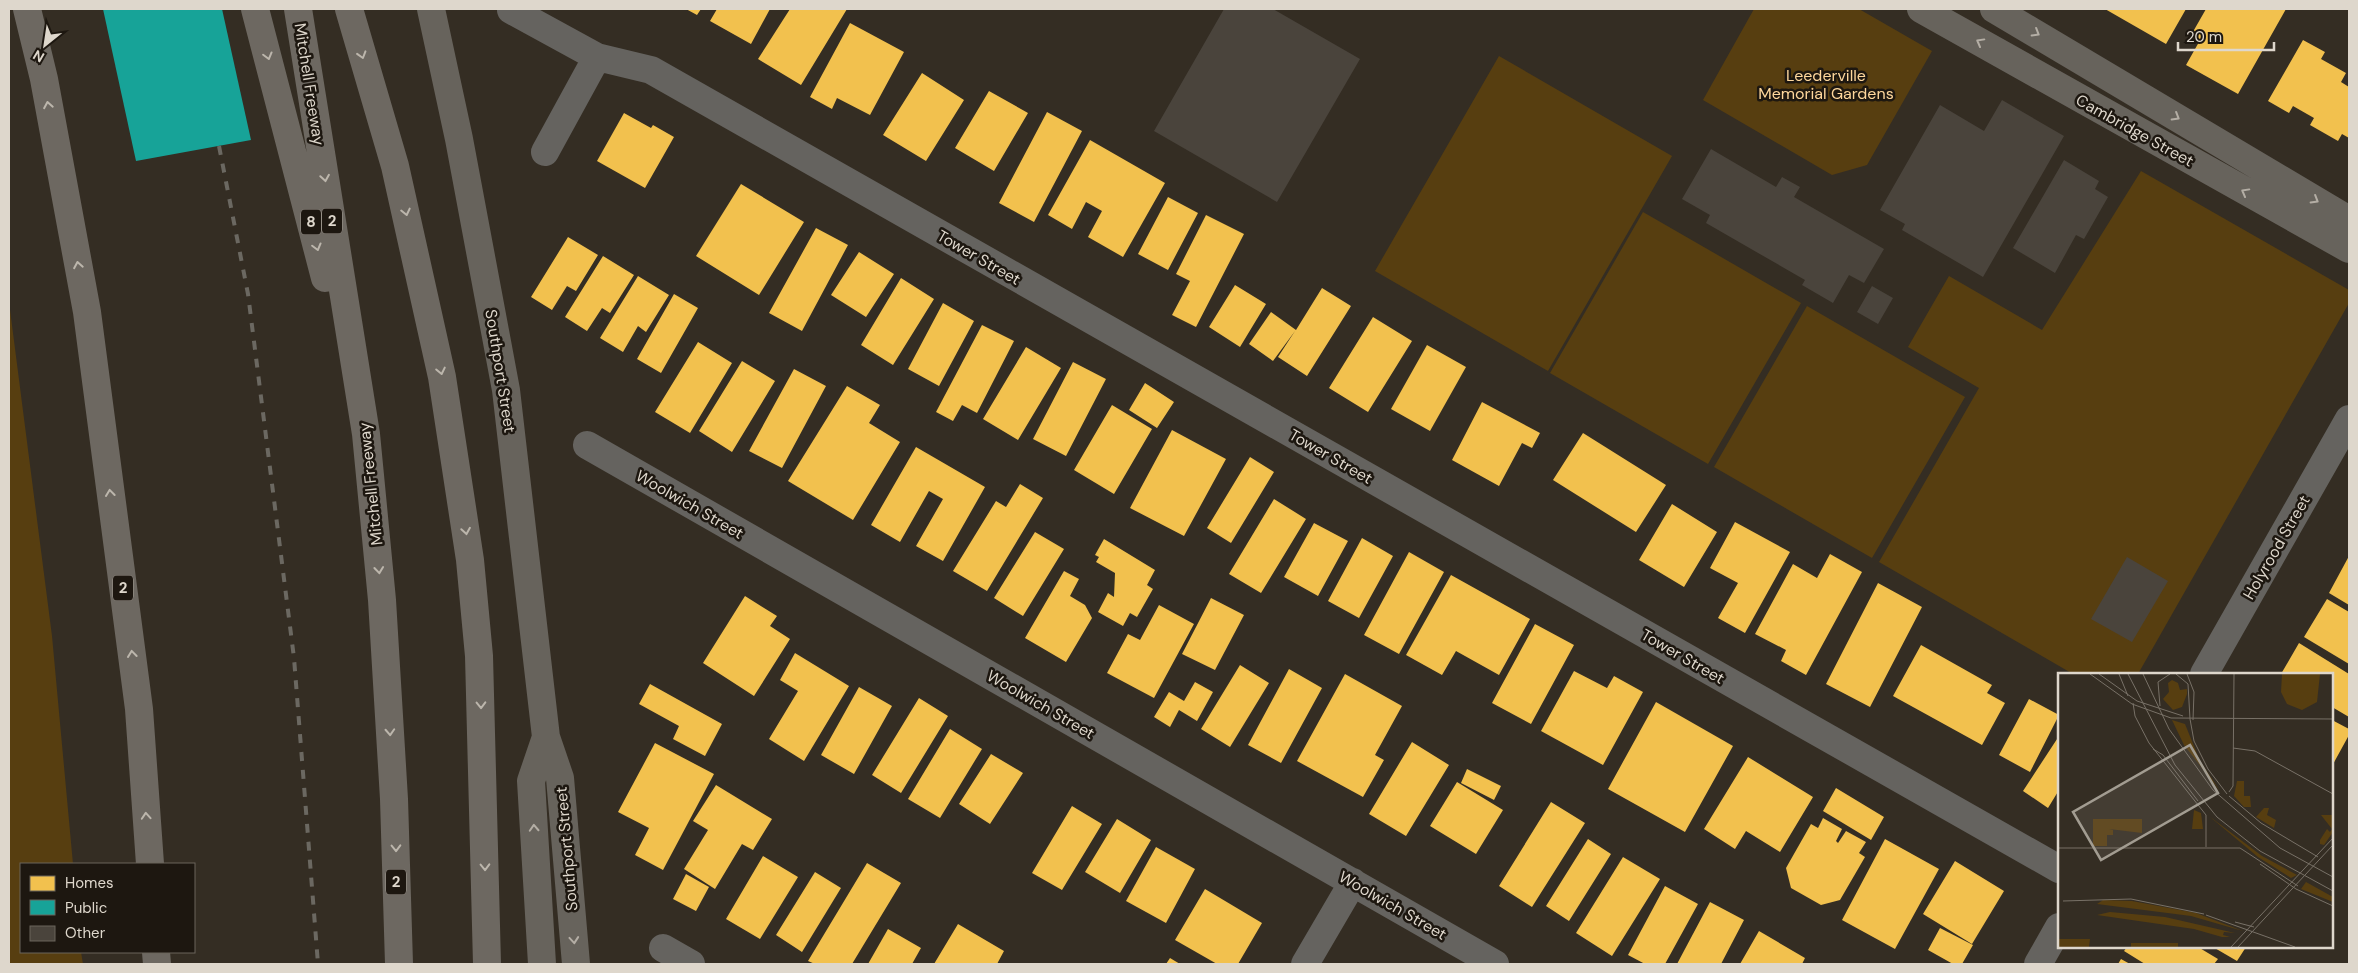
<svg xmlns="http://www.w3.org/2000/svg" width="2358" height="973" viewBox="0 0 2358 973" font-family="'DM Sans',sans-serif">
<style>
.green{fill:#573e10}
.homes{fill:#f2c14e}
.public{fill:#17a398}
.building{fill:#4a443c}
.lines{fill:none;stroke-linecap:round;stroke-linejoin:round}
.street{stroke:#65635f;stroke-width:28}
.primary{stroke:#67635c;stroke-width:28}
.highway{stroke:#6d6861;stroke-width:28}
.rail{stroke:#6b6861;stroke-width:4;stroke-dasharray:9 9;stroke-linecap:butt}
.oneway{stroke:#b4aea5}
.oneway2{stroke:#bcb6ac}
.labels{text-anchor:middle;stroke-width:5;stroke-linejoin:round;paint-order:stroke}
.shield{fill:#1d1710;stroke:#a49d94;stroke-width:1}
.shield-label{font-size:15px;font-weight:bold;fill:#ded7cc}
.park-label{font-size:16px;fill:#fed79c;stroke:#1d1710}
.street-label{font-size:16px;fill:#ded7cc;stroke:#1d1710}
.inset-road{fill:none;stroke:#787167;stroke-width:1}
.view{fill:#a29c91;fill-opacity:0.15;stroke:#a29c91;stroke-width:2.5}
.inset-edge{fill:none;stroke:#ded7cc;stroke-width:2.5}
</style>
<rect width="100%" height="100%" fill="#342d23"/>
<path class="green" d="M1754 9H1859L1932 51 1867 165 1832 175 1703 100Z
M1499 56 1672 156 1548 371 1375 271Z
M2141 171 2349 290V303L2138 674H2073L1879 562 1979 388 1908 347 1949 276 2042 330Z
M1643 212 1801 303 1708 464 1550 373Z
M9 302 52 636 73 864H21V952H81L83 964H9Z
M1807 306 1965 397 1872 558 1714 467Z"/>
<path class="homes" d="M686 9H701L697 15Z
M717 9H770L751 44 710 21Z
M790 9H847L801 85 758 59Z
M2105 9H2186L2166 44Z
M2206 9H2286L2238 94 2186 65 2199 42 2190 37Z
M850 23 904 52 870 115 837 98 832 109 810 97Z
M2303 40 2325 52 2321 59 2346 73 2341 82 2349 87V138L2342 134 2338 141 2310 125 2314 118 2293 106 2289 113 2268 101Z
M922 73 964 100 926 161 883 135Z
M989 91 1028 113 994 171 955 148Z
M1047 112 1082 131 1034 222 999 203Z
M624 113 651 128 653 125 674 137 645 188 597 161Z
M1090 140 1165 183 1123 257 1088 237 1102 211 1086 202 1072 229 1048 215Z
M741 184 804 222 759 295 696 256Z
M1168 197 1198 213 1168 270 1138 254Z
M1206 215 1244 234 1196 327 1172 315 1190 281 1176 274Z
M816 228 848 245 802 331 769 313Z
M568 237 598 255 576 291 567 286 552 310 531 297Z
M859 252 894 274 866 317 831 295Z
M603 256 634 275 610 313 602 308 587 331 565 317Z
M638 276 669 295 646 332 638 326 623 352 600 338Z
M901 278 934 299 893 365 861 345Z
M1235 285 1266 304 1240 347 1209 327Z
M1322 288 1351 306 1307 376 1278 357 1295 331 1273 361 1249 344 1271 312 1296 330Z
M674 294 698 308 661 373 637 359Z
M943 303 974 321 939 386 908 369Z
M1373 317 1412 341 1368 412 1329 388Z
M982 325 1014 341 977 413 962 405 953 421 936 412Z
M698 342 732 363 690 433 655 412Z
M1427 345 1466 367 1430 431 1391 409Z
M1026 347 1061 368 1018 440 983 419Z
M742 361 775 381 732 452 699 431Z
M1073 362 1106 379 1066 456 1033 439Z
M794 369 826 386 782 468 749 451Z
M1145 383 1174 402 1157 428 1129 410Z
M847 386 880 405 869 423 900 442 853 520 788 481Z
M1482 402 1540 433 1532 448 1522 443 1499 486 1452 460Z
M1112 405 1152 429 1114 494 1074 470Z
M1172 430 1226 459 1184 536 1130 508Z
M1583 433 1666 485 1636 532 1553 480Z
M916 447 985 487 943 561 916 546 943 499 929 491 900 542 871 525Z
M1250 457 1274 472 1231 543 1207 528Z
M1020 484 1043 498 987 591 953 571 996 501 1006 507Z
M1274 499 1306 519 1261 593 1229 574Z
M1672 504 1717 532 1684 587 1639 560Z
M1735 522 1790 552 1745 633 1718 618 1738 583 1710 568Z
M1314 523 1348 541 1318 596 1284 577Z
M1035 532 1064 549 1023 616 994 598Z
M1362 538 1393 556 1359 618 1328 601Z
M1104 539 1155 570 1147 585 1153 589 1137 617 1130 613 1123 626 1098 612 1108 593 1114 597 1115 573 1096 562 1099 557 1095 555Z
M1409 552 1444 572 1399 654 1364 635Z
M1830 554 1862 572 1806 675 1781 661 1786 650 1755 634 1793 564 1817 578Z
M2349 556V605L2329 593Z
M1064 571 1079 579 1070 596 1085 605 1092 618 1066 662 1025 638Z
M1451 575 1530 619 1499 675 1456 651 1442 675 1406 655Z
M1878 583 1922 607 1870 707 1826 684Z
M745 596 777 616 770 626 790 639 754 696 703 663Z
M1211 598 1244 615 1215 670 1182 654Z
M2327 599 2349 612V664L2304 637Z
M1159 605 1194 624 1154 698 1107 673 1128 634 1140 640Z
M1535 624 1574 645 1531 724 1492 703Z
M2299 643 2349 674V717L2332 707V674H2281Z
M1921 645 1992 685 1987 693 2005 703 1982 745 1893 696Z
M795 653 849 686 804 761 769 739 798 691 780 680Z
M1240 665 1269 683 1230 747 1201 729Z
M1289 669 1322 688 1281 763 1248 745Z
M1574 671 1607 688 1614 676 1643 692 1603 765 1541 731Z
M1345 674 1402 706 1375 755 1384 760 1363 797 1297 761Z
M1195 682 1213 692 1197 721 1179 710 1170 727 1154 717 1169 692 1184 701Z
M650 684 722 724 705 756 673 739 679 726 639 704Z
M859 687 892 706 854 774 821 755Z
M919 698 948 716 901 793 872 775Z
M2029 699 2059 715 2030 772 1999 755Z
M1656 702 1733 746 1685 832 1608 789Z
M2332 720 2349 729V735L2332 766Z
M950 729 982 749 940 818 908 799Z
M2059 736V790L2048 808 2023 791Z
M1412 742 1449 765 1406 836 1369 814Z
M655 743 714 774 663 870 635 855 649 828 618 812Z
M991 754 1023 773 990 824 959 804Z
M1748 757 1813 797 1780 852 1746 831 1735 849 1704 829Z
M1467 769 1501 786 1494 800 1461 783Z
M1457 782 1503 810 1476 854 1430 826Z
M716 785 772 819 753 850 742 844 715 889 684 869 708 830 693 821Z
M1836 788 1884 817 1871 840 1823 811Z
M1551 802 1585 823 1532 907 1499 886Z
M1072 806 1102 824 1062 890 1032 873Z
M1823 818 1842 829 1836 841 1838 843 1846 831 1866 842 1859 853 1865 857 1840 900 1821 905 1791 888 1786 868 1811 824 1818 828Z
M1117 819 1151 840 1120 893 1085 872Z
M1588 839 1611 854 1569 921 1546 906Z
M1885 839 1939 869 1895 949 1842 920Z
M1156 847 1195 869 1166 923 1126 901Z
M763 856 798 877 760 939 726 919Z
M1623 857 1660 879 1612 956 1576 933Z
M1955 861 2004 891 1972 944 1923 914Z
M867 863 901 883 852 964H815L808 961Z
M815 872 841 888 802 952 776 935Z
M686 874 709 887 696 911 673 899Z
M1665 886 1698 904 1665 964H1645L1628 955Z
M1205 889 1262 923 1238 964H1217L1175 940Z
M1710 902 1744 920 1721 964H1677Z
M958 924 1004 951 997 964H934Z
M1940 928 1973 945 1962 964H1953L1928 950Z
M888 929 921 948 912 964H868Z
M1759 931 1805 958 1802 964H1740Z
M2127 947H2198L2218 959 2214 964H2145L2124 951Z
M2213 947H2246L2237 961Z
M1170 958 1180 964H1166Z
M2121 959 2130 964H2118Z"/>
<path class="public" d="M103 9H222L251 140 136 161Z"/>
<path class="building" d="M1224 9H1273L1360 59 1277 202 1154 131Z
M2002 100 2064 136 1983 277 1902 230 1905 224 1880 210 1940 105 1984 131Z
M1711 149 1776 187 1782 177 1800 187 1794 197 1884 249 1864 283 1849 275 1833 303 1802 285 1805 280 1706 223 1710 215 1682 199Z
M2064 160 2099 181 2095 189 2108 197 2084 239 2076 235 2055 273 2013 248Z
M1872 286 1893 298 1878 324 1857 312Z
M2127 557 2168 581 2132 642 2091 619Z"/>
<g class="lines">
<path class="street" d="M511 10 597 57 651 70 2059 869
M545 152 597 57
M587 445 1495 964
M2204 674 2349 419
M663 948 691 964
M1305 964 1353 882
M2038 964 2059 927"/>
<path class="primary" d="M431 9 459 139 506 390 546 737 560 778 576 964
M1921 9 2349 249
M1994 9 2349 220
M542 964 531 781 546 737"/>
<path class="highway" d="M27 9 44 79 87 312 139 709 150 864
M255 9 325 278
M298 9 366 434 382 600 394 799 399 964
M349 9 395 166 442 377 470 560 479 656 487 964
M156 952 157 964"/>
<path class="rail" d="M219 146 248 294 294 658 318 964"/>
</g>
<defs><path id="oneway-chevron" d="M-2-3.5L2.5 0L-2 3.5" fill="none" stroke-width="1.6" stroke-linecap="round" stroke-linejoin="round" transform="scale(1.25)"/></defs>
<g class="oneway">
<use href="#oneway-chevron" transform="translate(2036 33) rotate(31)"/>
<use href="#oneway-chevron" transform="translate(1980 42) rotate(-151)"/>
<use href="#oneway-chevron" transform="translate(2176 117) rotate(31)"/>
<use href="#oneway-chevron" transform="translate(2245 192) rotate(-151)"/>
<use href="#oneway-chevron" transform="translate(2315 200) rotate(31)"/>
<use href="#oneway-chevron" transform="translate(534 828) rotate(-93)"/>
<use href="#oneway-chevron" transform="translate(574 940) rotate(85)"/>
</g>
<g class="oneway2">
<use href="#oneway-chevron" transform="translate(362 55) rotate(73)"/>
<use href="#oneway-chevron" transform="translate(268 56) rotate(75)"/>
<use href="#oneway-chevron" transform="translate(48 105) rotate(-100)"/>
<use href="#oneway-chevron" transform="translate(325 178) rotate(81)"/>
<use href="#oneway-chevron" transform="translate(406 212) rotate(77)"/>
<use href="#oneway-chevron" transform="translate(317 247) rotate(75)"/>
<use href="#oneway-chevron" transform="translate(78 265) rotate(-100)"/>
<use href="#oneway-chevron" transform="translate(441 371) rotate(78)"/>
<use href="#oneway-chevron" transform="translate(110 493) rotate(-97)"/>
<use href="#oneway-chevron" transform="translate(466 531) rotate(81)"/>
<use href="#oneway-chevron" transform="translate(379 570) rotate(84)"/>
<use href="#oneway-chevron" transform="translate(132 654) rotate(-97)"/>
<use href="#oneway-chevron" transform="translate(481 705) rotate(89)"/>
<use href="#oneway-chevron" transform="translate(390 732) rotate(87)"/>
<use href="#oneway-chevron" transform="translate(146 816) rotate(-94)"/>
<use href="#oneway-chevron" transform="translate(396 848) rotate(89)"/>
<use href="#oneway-chevron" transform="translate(485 867) rotate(89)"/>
</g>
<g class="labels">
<g class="shield">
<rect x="322" y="208.5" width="20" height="25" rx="4"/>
<rect x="301" y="209.5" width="20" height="25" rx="4"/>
<rect x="113" y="575.5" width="20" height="25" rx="4"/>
<rect x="386" y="869.5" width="20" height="25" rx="4"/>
</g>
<g class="shield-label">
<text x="332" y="226">2</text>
<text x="311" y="227">8</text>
<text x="123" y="593">2</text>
<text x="396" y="887">2</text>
</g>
<g class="park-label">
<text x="1826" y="81">Leederville<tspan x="1826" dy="18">Memorial Gardens</tspan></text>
</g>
<g class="street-label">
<text transform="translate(310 84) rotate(81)" y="6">Mitchell Freeway</text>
<text transform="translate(2135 130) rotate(29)" y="6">Cambridge Street</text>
<text transform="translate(979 257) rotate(30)" y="6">Tower Street</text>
<text transform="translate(501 371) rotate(81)" y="6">Southport Street</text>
<text transform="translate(1331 456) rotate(30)" y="6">Tower Street</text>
<text transform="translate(370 484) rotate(-96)" y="6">Mitchell Freeway</text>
<text transform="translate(690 504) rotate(30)" y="6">Woolwich Street</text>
<text transform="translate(2276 547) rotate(-60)" y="6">Holyrood Street</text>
<text transform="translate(1683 656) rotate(30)" y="6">Tower Street</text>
<text transform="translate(1041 704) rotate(30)" y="6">Woolwich Street</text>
<text transform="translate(566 849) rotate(-95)" y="6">Southport Street</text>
<text transform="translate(1393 905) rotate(30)" y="6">Woolwich Street</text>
</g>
</g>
<g transform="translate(2058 673)">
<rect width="275" height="275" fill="#342d23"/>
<path d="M224 1H262L259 29 244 37 229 31 223 19ZM114 7 120 10 122 17 129 16V21L124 34 115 37 105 26 111 19 110 10ZM114 47 127 51 142 88 162 118 126 72ZM179 108H186V129V123H192L193 134H186L176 123ZM206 135H211L209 142 218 147 216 155 198 144ZM136 137 143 140 145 156H134ZM263 142H275V159L266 172 262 171V167L269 156 272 159 274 156ZM151 143 204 183 239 202 233 205 200 184ZM35 146H84V160L51 156 55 157V162H49V173H35ZM248 209 275 224V229L243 216ZM45 227 74 228 138 240 185 258 133 243 39 231ZM52 239 107 244 177 260 166 259 165 262 172 264H164L136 256 39 242ZM0 266H32L31 274H0ZM73 270H120V274H73Z" fill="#573e10"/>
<path class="inset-road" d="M32 1 74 31 113 45 275 46M41 1 79 28 125 43M61 1 70 23M70 1 117 92 159 144 202 178 275 218M85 1 111 56 155 117 222 175 275 204M118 1 130 11 132 46M129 1 136 19 135 47M75 30 77 43 91 70 148 142V174M102 33 100 9 112 1M132 46 136 68 150 96 169 121M175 75 197 78 275 121M95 76 105 82 140 128M171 119 175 113 176 1M171 123 203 150 260 184M0 175H182L240 213M202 191 238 216M238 216 275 233M5 228 73 226 146 241M148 242 237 274M177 249 196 254M173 274 275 165M180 274 274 173"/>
<path class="view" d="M132 72 160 120 43 187 15 139Z"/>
<rect width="275" height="275" class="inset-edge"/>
</g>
<rect width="2358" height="973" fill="none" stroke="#ded7cc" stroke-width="20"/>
<rect x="20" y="863" width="175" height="90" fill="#1d1710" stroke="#6a645b"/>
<rect x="30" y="876" width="25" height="15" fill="#f2c14e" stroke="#6a645b"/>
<text x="65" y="888" font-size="15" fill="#ded7cc">Homes</text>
<rect x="30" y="900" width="25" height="15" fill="#17a398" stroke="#6a645b"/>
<text x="65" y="913" font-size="15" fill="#ded7cc">Public</text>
<rect x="30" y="926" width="25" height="15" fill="#4a443c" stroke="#6a645b"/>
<text x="65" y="938" font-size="15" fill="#ded7cc">Other</text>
<g transform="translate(45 45) rotate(210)" stroke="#1d1710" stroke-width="4" paint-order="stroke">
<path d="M0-4L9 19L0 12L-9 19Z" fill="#ded7cc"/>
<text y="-8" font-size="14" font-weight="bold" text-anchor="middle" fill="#ded7cc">N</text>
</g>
<path d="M2178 42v8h96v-8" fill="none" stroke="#ded7cc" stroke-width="2.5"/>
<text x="2186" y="42" font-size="15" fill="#ded7cc" stroke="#1d1710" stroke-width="4" paint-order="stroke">20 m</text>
</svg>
